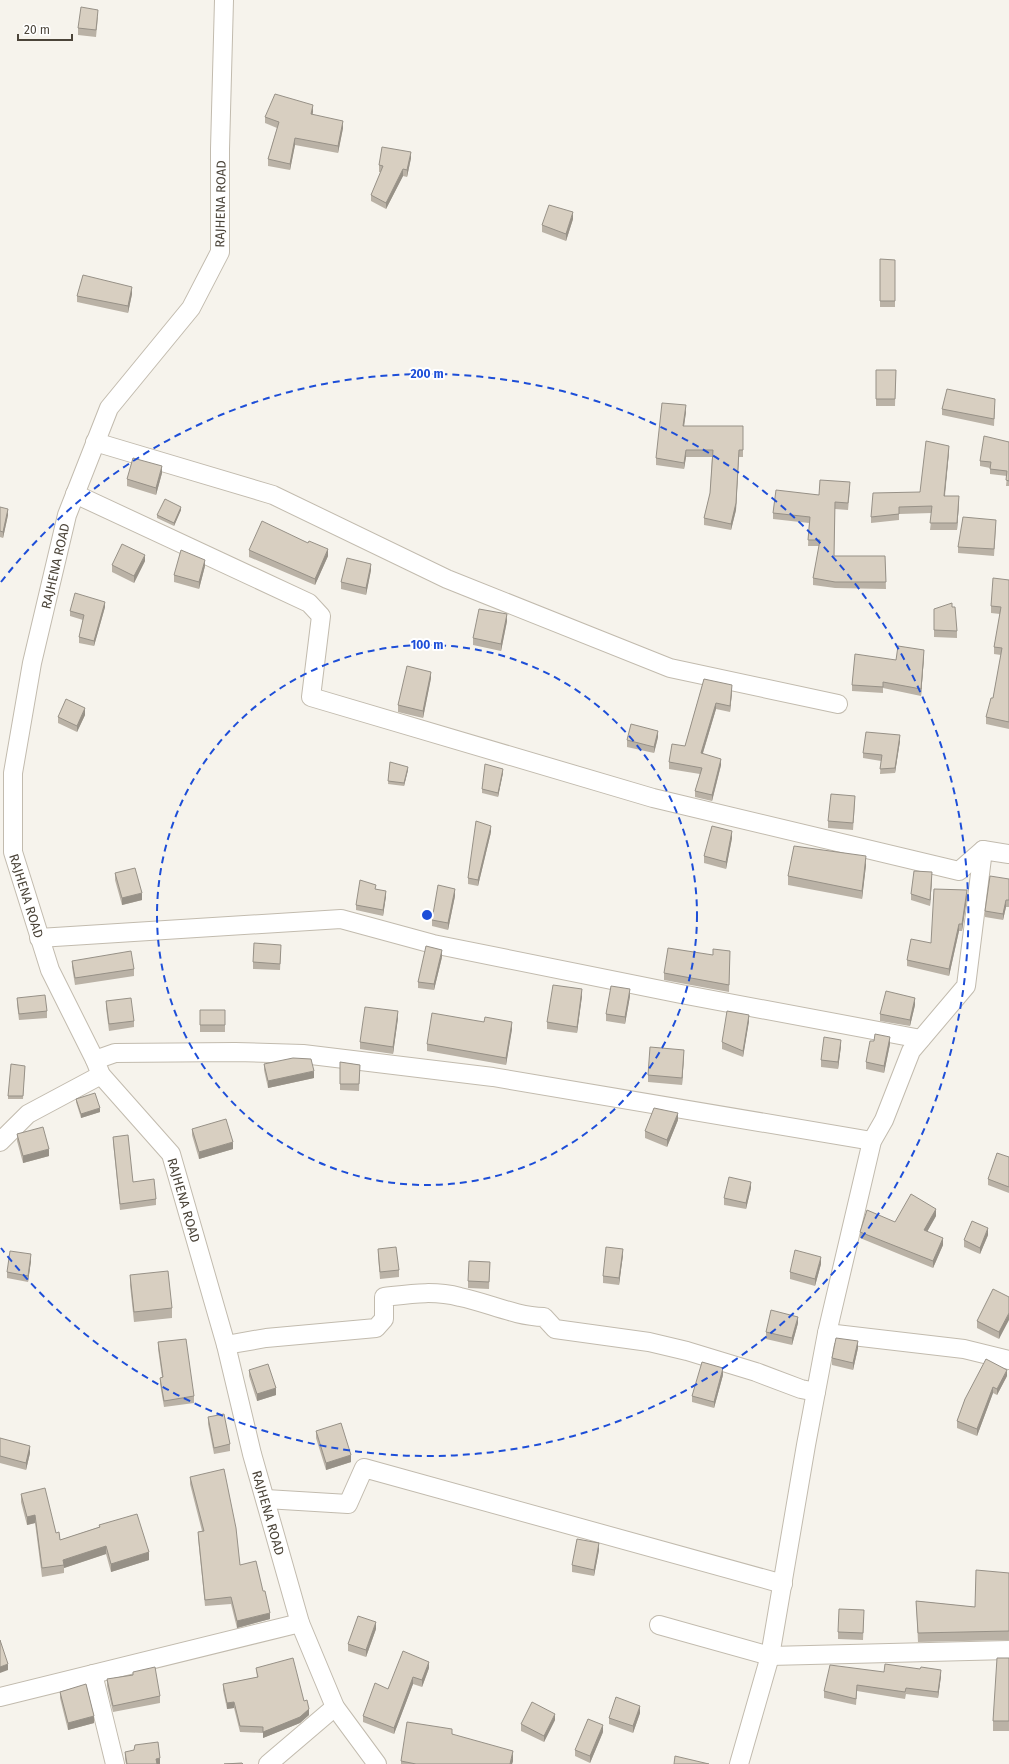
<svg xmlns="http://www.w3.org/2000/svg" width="1009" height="1764" viewBox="0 0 1009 1764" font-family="'Fira Sans',sans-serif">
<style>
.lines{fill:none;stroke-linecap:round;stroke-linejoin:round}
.minor-casing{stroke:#c2bbae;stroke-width:20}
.minor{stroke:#fff;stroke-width:18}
.wall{fill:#bab2a6}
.shaded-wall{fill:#979187}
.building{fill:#d8cfc1;stroke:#979187}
.ring{fill:none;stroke:#1d4ed8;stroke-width:2;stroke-dasharray:7 5}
.labels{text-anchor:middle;stroke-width:4;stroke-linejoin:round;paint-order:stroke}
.street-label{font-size:13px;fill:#4b4439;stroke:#fff}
.centre{fill:#1d4ed8;stroke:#fff;stroke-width:2}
.ring-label{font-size:12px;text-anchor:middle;font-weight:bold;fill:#1d4ed8;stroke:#fff;stroke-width:4;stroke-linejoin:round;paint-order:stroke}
</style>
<rect width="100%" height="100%" fill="#f6f3ec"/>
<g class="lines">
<g class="minor-casing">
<g id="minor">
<path id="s1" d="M224 0 220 149V252L191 308 109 408 67 515 32 663 13 773V852L50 970 95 1060 101 1075 171 1154 226 1345 252 1454 300 1623 335 1707 377 1764"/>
<path d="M95 442 273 495 447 579 670 668 838 704"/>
<path d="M75 494 309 603 321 616 311 697 653 798 959 871 983 850"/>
<path d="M39 938 341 919 433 944 681 994 921 1039"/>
<path d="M95 1060 115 1053 235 1052 303 1054 493 1077 872 1141"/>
<path d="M0 1142 28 1114 101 1075"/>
<path d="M827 1333 964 1349 1009 1360"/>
<path d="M226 1345 266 1338 376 1328 384 1319V1297C410 1294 433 1290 460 1297 489 1303 514 1316 544 1317L555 1329 649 1342 687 1351 756 1372 801 1389 816 1392"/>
<path d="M266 1499 348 1504 364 1468 783 1584"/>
<path d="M659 1625 770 1656 1009 1650"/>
<path d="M93 1674 115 1764"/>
<path d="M0 1697 300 1623"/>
<path d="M268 1764 335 1707"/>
<path d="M739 1764 770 1656 806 1445 827 1333 872 1141 884 1120 911 1051 966 986 983 850 1009 854"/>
</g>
</g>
<use href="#minor" class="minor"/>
</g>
<path class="wall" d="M98 17 96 37 78 35V28Z
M313 112 312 115 343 128 338 153 295 145 290 170 268 166V159L277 128 265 123V117Z
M411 158 407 177 403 176 386 209 371 201V195L381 172H379V165Z
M573 219 566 241 542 232V225Z
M880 259 895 260V307H880Z
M132 294 128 313 77 302V296Z
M876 370H896L895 406H876Z
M995 405 994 426 942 415V409Z
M686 412 684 426H743V457H739L736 510 731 530 704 525V518L710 493 712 457H686L684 469 656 465V458Z
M1009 442V486H1006L1007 476 990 474V468L980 466V461Z
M949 452 945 496 959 503 957 530H930L932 513 899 514V520L871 523V517L920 492Z
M162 473 156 495 127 486V479Z
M850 489 848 510 835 509 834 556H885L886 589 835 588 813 585V578L819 546H808L809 523 773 519V513L819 495Z
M0 507 8 515 3 538 0 537Z
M181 510 174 526 157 518V515Z
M996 527 994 556 958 553V547Z
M249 550 328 556 315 585 249 557Z
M145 561 134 583 112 572V565Z
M205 566 199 589 174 582V575Z
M371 570 366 595 341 589V582Z
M1009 580V729L986 724V717L993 698 1001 655 994 654V647L1000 614 991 613V606Z
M105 607 94 646 79 643V637L83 620 70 616V611Z
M952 607 957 631V638L934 637V609Z
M507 621 501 651 473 645V638Z
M924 657 921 696 883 688V693L852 691V685L896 660Z
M431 678 423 718 398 712V705Z
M704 679 732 692 730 712 716 709 703 753 721 765 712 801 695 797V791L700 774 669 769V762L685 746Z
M85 715 77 732 58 723V717Z
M658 737 654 753 627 747V740Z
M900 741 895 773 880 774 881 761 863 758V753Z
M390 762 408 770 404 786 388 784Z
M503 773 498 797 482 793V789Z
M855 803 853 830 828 828V821Z
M491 832 478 886 468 884V878Z
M732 838 726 869 704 863V856Z
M866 865 862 899 788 885V876Z
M115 873 142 900 122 905 115 880Z
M932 879 930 906 911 900V894Z
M1009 879V907H1006L1003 920 985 917V911Z
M376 889 386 896 383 916 356 910V905Z
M455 896 448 930 432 926V920Z
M967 897 962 931H959L949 976 907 966V960L931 943Z
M281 951 280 970 253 969V962Z
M730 951 729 992 664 980V973Z
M442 957 434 990 418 988V982Z
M72 961 134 969V976L75 985 72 967Z
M582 996 577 1033 547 1029V1022Z
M630 996 625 1024 606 1021V1014Z
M17 998 47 1011V1018L19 1020 17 1004Z
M106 1001 134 1021V1027L109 1031 106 1008Z
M915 1005 910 1026 880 1021V1014Z
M200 1010H225V1032H200Z
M398 1018 393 1054 360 1049V1042Z
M749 1021 743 1057 722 1049V1042Z
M484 1022 512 1029 506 1065 427 1051V1044Z
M874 1041 890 1044 884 1073 866 1069V1062Z
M841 1046 838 1069 821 1067V1060Z
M684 1056 682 1085 648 1082V1075Z
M340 1062 360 1065 359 1091 340 1090Z
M264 1064 314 1078 268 1088 264 1070Z
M25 1066 23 1099H8V1096Z
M76 1099 100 1112 81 1118 76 1102Z
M678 1120 667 1147 645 1138V1131Z
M192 1129 233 1149 199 1159 192 1135Z
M17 1134 49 1156 23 1163 17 1141Z
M113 1137 133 1182 156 1199V1205L120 1210 113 1142Z
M1009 1157V1193L988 1185V1179Z
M751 1188 746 1209 724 1205V1198Z
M936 1216 927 1232 943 1245 933 1268 860 1238V1232L895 1222Z
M988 1235 980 1254 964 1247V1240Z
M378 1249 399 1270V1277L380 1279 378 1256Z
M623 1255 619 1285 603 1283V1276Z
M31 1261 28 1282 7 1278V1272Z
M490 1262 489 1289 468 1288V1281Z
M821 1264 815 1286 790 1279V1272Z
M130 1275 172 1308V1318L134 1322 130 1285Z
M1009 1297 999 1339 977 1328V1321Z
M798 1323 792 1345 766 1339V1332Z
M158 1342 194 1396V1403L164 1407 160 1384V1378L162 1377 158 1349Z
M858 1348 853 1370 832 1365V1358Z
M249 1370 276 1395 257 1401 249 1376Z
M723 1375 714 1408 692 1402V1396Z
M1007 1376 997 1395 993 1393 977 1436 957 1428V1421L965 1399Z
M208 1417 230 1444V1451L214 1454 208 1424Z
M316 1431 351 1462 326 1470 316 1438Z
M0 1438 30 1453 26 1470 0 1463Z
M190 1477 240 1565 270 1619 237 1628 231 1604 205 1606 198 1538V1532L202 1531 190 1484Z
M21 1494 56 1533 60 1540 99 1527V1525L149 1560 111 1572 106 1554 64 1568V1573L42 1577 35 1523 27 1525 21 1502Z
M599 1550 594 1576 572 1572V1565Z
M1009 1573V1640L918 1642 916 1601 975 1607Z
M864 1617 863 1640 838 1639V1632Z
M376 1629 366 1657 348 1651V1644Z
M1009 1658V1731H993V1721Z
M256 1668 304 1701 309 1715 300 1723 263 1738V1733L240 1732 234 1708 227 1709 223 1690V1684L257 1677Z
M429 1668 422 1687 413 1684 394 1734 363 1722V1716L388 1689Z
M133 1672 160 1696V1703L113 1712 107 1686V1679L133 1675Z
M884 1672 941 1676 938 1698 906 1694 905 1699 857 1691 856 1705 824 1698V1691Z
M60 1692 94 1723 68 1730 60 1698Z
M640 1713 633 1733 609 1724V1718Z
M555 1720 544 1742 521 1731V1724Z
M603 1732 590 1763 575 1756V1750Z
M452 1734 513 1761 512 1764H401V1761Z
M125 1752 160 1764H126L125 1759Z"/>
<path class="shaded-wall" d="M313 105V112L311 121V114Z
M343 121V128L338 153V146Z
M295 138V145L290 170V164Z
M411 152V158L407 177V170Z
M403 169V176L386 209V203Z
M573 212V219L566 241V234Z
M132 287V294L128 313V306Z
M686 405V412L683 433V426Z
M949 446V452L944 502V496Z
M686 450V457L684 469V463Z
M739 450 736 510 731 530V524Z
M162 466V473L156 495V488Z
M959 496V503L957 530V523Z
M181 507V510L174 526V523Z
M8 509V515L3 538V532Z
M328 549V556L315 585V579Z
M145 555V561L134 583V576Z
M205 560V566L199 589V582Z
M371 564V570L366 595V588Z
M105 602V607L94 646V641Z
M507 614V621L501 651V644Z
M924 650V657L921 696V689Z
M431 672V678L423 718V711Z
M732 685V692L730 712V706Z
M716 703V709L701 759V753Z
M85 708V715L77 732V726Z
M658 731V737L654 753V747Z
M900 735V741L895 773V768Z
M721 759V765L712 801V795Z
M408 767V770L404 786V783Z
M503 769V773L498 797V793Z
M491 826V832L478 886V880Z
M732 831V838L726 869V862Z
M866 856V865L862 899V891Z
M932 872V879L930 906V900Z
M455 889V896L448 930V923Z
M967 890V897L962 931V924Z
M386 891V896L383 916V910Z
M142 893V900L122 905V898Z
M1006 900V907L1003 920V914Z
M959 924V931L949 976V969Z
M442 950V957L434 990V984Z
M582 989V996L577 1033V1027Z
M630 989V996L625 1024V1017Z
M915 998V1005L910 1026V1020Z
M398 1011V1018L393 1054V1047Z
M749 1015V1021L743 1057V1051Z
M512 1022V1029L506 1065V1058Z
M890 1037V1044L884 1073V1066Z
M841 1040V1046L838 1069V1062Z
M684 1050V1056L682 1085V1078Z
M314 1071V1078L268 1088V1081Z
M100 1108V1112L81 1118V1114Z
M678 1113V1120L667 1147V1140Z
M233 1142V1149L199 1159V1152Z
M49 1149V1156L23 1163V1156Z
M751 1182V1188L746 1209V1203Z
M936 1209V1216L924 1237V1230Z
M988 1228V1235L980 1254V1248Z
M943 1238V1245L933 1268V1261Z
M623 1249V1255L619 1285V1278Z
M31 1254V1261L28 1282V1276Z
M821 1257V1264L815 1286V1279Z
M1009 1313V1320L999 1339V1332Z
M798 1317V1323L792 1345V1338Z
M858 1341V1348L853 1370V1363Z
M723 1368V1375L714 1408V1402Z
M1007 1370V1376L997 1395V1389Z
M993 1387V1393L977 1436V1429Z
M276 1388V1395L257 1401V1394Z
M30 1446V1453L26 1470V1463Z
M351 1455V1462L326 1470V1463Z
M35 1515V1523L27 1525V1517Z
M599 1543V1550L594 1576V1570Z
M106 1546V1554L64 1568 63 1560Z
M149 1552V1560L111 1572V1564Z
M270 1613V1619L237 1628V1621Z
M376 1622V1629L366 1657V1650Z
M429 1662V1668L422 1687V1680Z
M8 1664V1670L0 1673V1667Z
M941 1670V1676L938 1698V1692Z
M413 1677V1684L394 1734V1728Z
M234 1702V1708L227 1709V1703Z
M640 1706V1713L633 1733V1726Z
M309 1709V1715L300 1723 263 1738V1732Z
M555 1714V1720L544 1742V1736Z
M94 1716V1723L68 1730V1723Z
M603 1725V1732L590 1763V1756Z
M513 1751V1761L512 1764H510Z
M160 1758V1764H156V1759Z"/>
<path class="building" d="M81 7 98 10 96 30 78 28Z
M275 94 313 105 311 114 343 121 338 146 295 138 290 164 268 159 279 122 265 117Z
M382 147 411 152 407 170 403 169 386 203 371 195 383 166 379 165Z
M549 205 573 212 566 234 542 225Z
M880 259 895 260V301H880Z
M83 275 132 287 128 306 77 296Z
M876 370H896L895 399H876Z
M947 389 995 399 994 419 942 409Z
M662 403 686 405 683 426H743V450H739L736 503 731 524 704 518 710 493 713 450H686L684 463 656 458Z
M984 436 1009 442V481L1006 480 1007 471 990 469 991 462 980 461Z
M926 441 949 446 944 496H959L957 523H930L932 506 899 507V514L871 517 873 493 920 492Z
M133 458 162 466 156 488 127 479Z
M820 480 850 482 848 503 835 502 834 556H885L886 582H835L813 578 820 540H808L810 517 773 513 776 490 819 495Z
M165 499 181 507 174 523 157 515Z
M0 507 8 509 3 532 0 531Z
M963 517 996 520 994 549 958 547Z
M262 521 308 543 309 541 328 549 315 579 249 550Z
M122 544 145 555 134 576 112 565Z
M181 550 205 560 199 582 174 575Z
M347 558 371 564 366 588 341 582Z
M993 578 1009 580V722L986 717 991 698H993L1002 648 994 647 1001 607 991 606Z
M75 593 105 602 94 641 79 637 84 615 70 611Z
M952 603V607H955L957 631 934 630V609Z
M479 609 507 614 501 644 473 638Z
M898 646 924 650 921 689 883 682V687L852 685 855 654 896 660Z
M407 666 431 672 423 711 398 705Z
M704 679 732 685 730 706 716 703 701 753 721 759 712 795 695 791 702 768 669 762 672 744 685 746Z
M66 699 85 708 77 726 58 717Z
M631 724 658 731 654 747 627 740Z
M866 732 900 735 895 768 880 769 882 755 863 753Z
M390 762 408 767 404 783 388 781Z
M485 764 503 769 498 793 482 789Z
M831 794 855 796 853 823 828 821Z
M476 821 491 826 478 880 468 878Z
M712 826 732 831 726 862 704 856Z
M794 846 866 856 862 891 788 876Z
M135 868 142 893 122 898 115 873Z
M914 871 932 872 930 900 911 894Z
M990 876 1009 879V900H1006L1003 914 985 911Z
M360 880 376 885 375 889 386 891 383 910 356 905Z
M438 885 455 889 448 923 432 920Z
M934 889 967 890 962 924H959L949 969 907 960 911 939 931 943Z
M254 943 281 945 280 964 253 962Z
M426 946 442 950 434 984 418 982Z
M668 948 713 955V949L730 951 729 985 664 973Z
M131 951 134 969 75 978 72 961Z
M553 985 582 989 577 1027 547 1022Z
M611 986 630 989 625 1017 606 1014Z
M886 991 915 998 910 1020 880 1014Z
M45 995 47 1011 19 1014 17 998Z
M131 998 134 1021 109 1024 106 1001Z
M365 1007 398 1011 393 1047 360 1042Z
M200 1010H225V1025H200Z
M727 1011 749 1015 743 1051 722 1042Z
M432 1013 484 1022 485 1017 512 1022 506 1058 427 1044Z
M875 1034 890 1037 884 1066 866 1062 870 1041H874Z
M824 1037 841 1040 838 1062 821 1060Z
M650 1047 684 1050 682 1078 648 1075Z
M293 1058 311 1059 314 1071 268 1081 264 1064Z
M340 1062 360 1065 359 1084H340Z
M11 1064 25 1066 23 1096H8Z
M95 1093 100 1108 81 1114 76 1099Z
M654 1108 678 1113 667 1140 645 1131Z
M226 1119 233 1142 199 1152 192 1129Z
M43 1127 49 1149 23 1156 17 1134Z
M128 1135 133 1182 154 1179 156 1199 120 1204 113 1137Z
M997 1153 1009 1157V1187L988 1179Z
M729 1177 751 1182 746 1203 724 1198Z
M911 1194 936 1209 924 1230 943 1238 933 1261 860 1232 867 1210 895 1222Z
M972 1221 988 1228 980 1248 964 1240Z
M396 1247 399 1270 380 1272 378 1249Z
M606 1247 623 1249 619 1278 603 1276Z
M795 1250 821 1257 815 1279 790 1272Z
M10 1251 31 1254 28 1276 7 1272Z
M469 1261 490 1262 489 1282 468 1281Z
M168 1271 172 1308 134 1312 130 1275Z
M993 1289 1009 1297V1313L999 1332 977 1321Z
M771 1310 798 1317 792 1338 766 1332Z
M836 1338 858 1341 853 1363 832 1358Z
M186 1339 194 1396 164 1401 160 1378 163 1377 158 1342Z
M986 1359 1007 1370 997 1389 993 1387 977 1429 957 1421 965 1399Z
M702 1362 723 1368 714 1402 692 1396Z
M268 1364 276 1388 257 1394 249 1370Z
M224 1414 230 1444 214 1448 208 1417Z
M341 1423 351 1455 326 1463 316 1431Z
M0 1438 30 1446 26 1463 0 1456Z
M224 1469 236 1528 240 1565 256 1561 263 1591H265L270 1613 237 1621 231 1597 205 1600 198 1532 204 1531 190 1477Z
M45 1488 56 1533 59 1532 60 1540 100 1527 99 1525 137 1514 149 1552 111 1564 106 1546 63 1560 64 1565 42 1568 35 1515 27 1517 21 1494Z
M577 1539 599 1543 594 1570 572 1565Z
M976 1570 1009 1573V1631L918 1633 916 1601 975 1607Z
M839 1609 864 1610 863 1633 838 1632Z
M358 1616 376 1622 366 1650 348 1644Z
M0 1640 8 1664 0 1667Z
M403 1651 429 1662 422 1680 413 1677 394 1728 363 1716 375 1683 388 1689Z
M293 1658 304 1701 307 1700 309 1709 300 1717 263 1732V1727L240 1726 234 1702 227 1703 223 1684 258 1677 256 1668Z
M997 1658H1009V1721H993Z
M885 1664 920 1669 921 1667 941 1670 938 1692 906 1688 905 1692 857 1685 856 1699 824 1691 830 1665 884 1672Z
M155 1667 160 1696 113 1706 107 1679 133 1675V1672Z
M86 1684 94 1716 68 1723 60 1692Z
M616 1697 640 1706 633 1726 609 1718Z
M532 1702 555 1714 544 1736 521 1724Z
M588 1719 603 1725 590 1756 575 1750Z
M407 1722 452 1729V1734L513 1751 510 1764H416L401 1761Z
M158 1742 160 1758 156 1759 157 1764H127L125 1752 134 1750 135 1745Z
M675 1756 709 1764H674Z
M242 1763 243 1764H224Z"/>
<g class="ring">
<circle cx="427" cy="915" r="270"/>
<path d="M1 582A541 541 0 1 1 1 1248"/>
</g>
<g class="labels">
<g class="street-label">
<text transform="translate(220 204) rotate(-89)" y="5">RAJHENA ROAD</text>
<text transform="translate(55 566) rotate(-77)" y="5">RAJHENA ROAD</text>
<text dy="5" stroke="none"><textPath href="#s1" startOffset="948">RAJHENA ROAD</textPath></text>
<text dy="5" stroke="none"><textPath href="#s1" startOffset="1296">RAJHENA ROAD</textPath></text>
<text dy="5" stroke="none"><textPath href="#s1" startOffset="1620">RAJHENA ROAD</textPath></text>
</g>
</g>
<circle cx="427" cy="915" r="6" class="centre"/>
<g class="ring-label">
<text x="427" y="378">200 m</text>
<text x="427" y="649">100 m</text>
</g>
<path d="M18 34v6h54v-6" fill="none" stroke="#4b4439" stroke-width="2"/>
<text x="24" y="34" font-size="12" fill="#4b4439" stroke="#ffffff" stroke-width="3" paint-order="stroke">20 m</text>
</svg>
